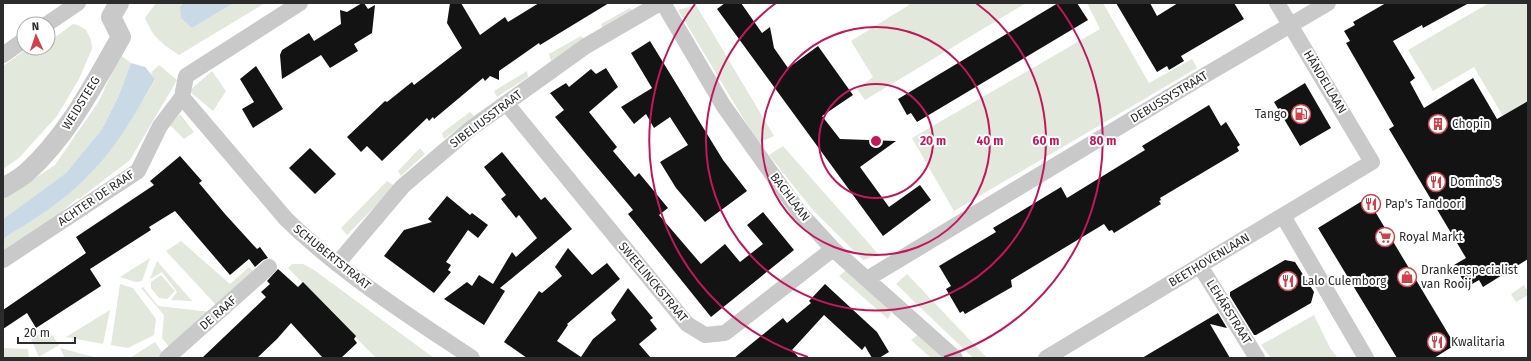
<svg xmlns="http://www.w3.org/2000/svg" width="1531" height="361" viewBox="0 0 1531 361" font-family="'Fira Sans',sans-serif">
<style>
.green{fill:#e2e8db}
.water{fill:#c9dae6}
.building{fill:#131313}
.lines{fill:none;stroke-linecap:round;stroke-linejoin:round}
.minor{stroke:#c9c9c9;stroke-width:16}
.tertiary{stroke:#c9c9c9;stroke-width:20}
.ring{fill:none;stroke:#c2185b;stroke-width:2}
.labels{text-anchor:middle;stroke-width:4;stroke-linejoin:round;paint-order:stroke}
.street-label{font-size:12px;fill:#2c2c2c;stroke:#fff}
.poi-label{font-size:12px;fill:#2c2c2c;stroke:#fff;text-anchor:start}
.centre{fill:#c2185b;stroke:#fff;stroke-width:2}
.ring-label{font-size:12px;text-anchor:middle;font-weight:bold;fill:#c2185b;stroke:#fff;stroke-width:4;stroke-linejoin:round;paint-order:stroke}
</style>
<rect width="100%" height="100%" fill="#fff"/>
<path class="green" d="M156 3H184L180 6 192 28 234 3H265L179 55C160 42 154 39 145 18Z
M908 3H1026L865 100 857 89 873 77 851 41 909 5Z
M1087 3H1103L1149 83 1192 59 1197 68 954 211 912 138 1100 29Z
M1489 3H1528V101L1503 116 1474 67 1433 91 1408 50Z
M696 5 774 136 758 143 678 10Z
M630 8 633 11 603 29 601 24Z
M73 24 78 25 86 30 91 40 92 49 79 79 57 116 19 158 3 169V66L28 48H48V34L54 38Z
M581 36 585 40 551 61 549 54Z
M120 55 131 63 119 95 102 129 66 173 3 219V199L55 165 99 101Z
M159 65 177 80 130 160 79 199 78 198 43 227 3 252V239C33 220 65 201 89 175 116 147 136 113 155 80L151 73Z
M212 71 226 91 213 111 189 91Z
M527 71 528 77 497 97 494 91Z
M470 112 474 116 444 139 442 133Z
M180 114 194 132 184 139 170 125Z
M783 146 879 255 863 260 812 209 769 155Z
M420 148 425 154 401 176 398 171Z
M387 181 395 186 347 235 341 228Z
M181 241 230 284 249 267 254 272 218 307 166 251Z
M150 258 142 281 136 282 120 277Z
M157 261 192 301 171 300 177 292 162 272 150 279Z
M292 264H303L314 270 434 358H376L288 268Z
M846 270 892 310 888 319 839 276Z
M907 274 987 358H973L896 284Z
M161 275 175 291 167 299 159 298 151 288V282Z
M120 284 133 288 156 319 154 335 128 348 111 345Z
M1524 285 1526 289 1528 288V295L1516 302 1511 294Z
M143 287 158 306 211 312 171 349 162 338 164 315 141 288Z
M110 310 103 344 66 337Z
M1314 315 1330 348 1338 358H1271L1261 345Z
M41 333 53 336 59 345 39 357 31 339Z
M919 334 943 358H931L911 340Z
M155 342 164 355 160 358H130Z
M3 348 28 349 29 358H3Z
M60 348 98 358H65Z"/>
<path class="water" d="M184 3H234L192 28 181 18 180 6Z
M131 63 145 67 155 79C136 113 117 147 89 175 65 201 33 220 3 239V219L66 173 102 129 119 95Z"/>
<path class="building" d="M362 3H364L368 9 375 5 372 33 354 44 358 51 330 68 321 55 282 79 280 55 282 50 309 33 314 41 341 24 340 10 347 12Z
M450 3H461L480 35 505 17 508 22 539 3H609L540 45 539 43 499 71V80L490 76 485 81 483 78 434 119 433 117 429 121 427 118 382 161 367 146 361 152 347 137 385 101 387 102 412 82 414 85 462 48 447 23Z
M725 3H741L762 33 770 27 774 48 788 68 818 46 853 95 822 116 840 139 896 141 860 167 889 207 920 185 931 200 883 236 717 9Z
M1058 3H1077L1088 20 917 122 911 113 907 115 898 99Z
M1116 3H1150L1157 16 1178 3H1234L1244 19 1181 56 1184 61 1169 70 1167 66 1157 72Z
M1386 3H1469L1423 28 1422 25 1393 41 1415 78 1410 82 1424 108 1473 78 1497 119 1528 101V259L1483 287 1479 280 1467 287 1454 265 1466 258 1389 129 1394 126 1346 43 1350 41 1344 31 1355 25 1353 22Z
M650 41 723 160 747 191 705 222 676 188 660 162 688 145 670 117 654 128 646 114 634 124 621 107 652 88 631 53Z
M256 66 283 109 253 128 242 109 254 102 240 79Z
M606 68 618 87 589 112 617 147 613 151 635 177 639 173 668 208 659 215 701 264 725 244 740 262 763 244 747 225 763 212 794 250 711 317 628 214 633 210 555 117 564 110 550 93 566 83 569 87 591 69 596 74Z
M1305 83 1331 128 1300 146 1274 102Z
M1209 105 1221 126 1226 122 1240 145 1237 147 1239 151 1160 198 1161 200 1159 201 1161 204 1114 233 1112 230 1109 231 1104 224 1011 280 1012 287 965 314 963 311 960 313 946 289 951 286 939 266 996 232 993 228 1061 187 1067 198 1145 150 1142 146Z
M310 148 336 174 315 194 289 168Z
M502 152 541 200 545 197 572 229 500 288 505 291 484 325 444 299 467 282 472 286 479 275 493 284 512 252 516 257 537 238 519 215 516 218 501 199 506 195 484 167Z
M180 156 202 181 199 183 225 214 257 249 260 247 268 258 263 260 255 267 249 259 230 275 175 211 149 227 151 230 90 269 101 286 36 328 27 313 3 329V310L86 253 76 237 154 185 150 181Z
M447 196 470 215 472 213 488 225 478 238 468 230 446 262 451 265 448 270 451 272 434 293 384 256 404 230 432 222 428 219Z
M1367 198 1455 345 1434 358H1397L1318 228Z
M568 248 592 275 607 263 620 279 567 324 568 325 557 341 581 357 593 339 616 320 611 313 628 288 653 318 650 320 657 329 639 344 651 358H527L504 342 539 291 542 293 562 276 555 267Z
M1285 260 1295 262 1314 292 1311 303 1256 335H1254L1230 296V292Z
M278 269 298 287 303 282 356 336 354 339 357 343 341 358H323L291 323 277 339 257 358H202L266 297 261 292 270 284 267 281Z
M825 284 877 332 889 352 879 358H872L865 346 862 350 824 315 792 350 799 358H734L783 318 787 323 811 303 809 301Z
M1218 313 1227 328 1210 324 1230 358H1142Z"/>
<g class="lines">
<path class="minor" d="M663 3 723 105 799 212 833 249 955 358
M47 24 78 3
M3 55 24 40
M182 97 286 219C341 273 408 315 472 358
M506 103 687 324 705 335 725 333 833 249
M1283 216 1366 358
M3 260 138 171 160 126 182 97 186 76 300 3
M337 264 403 186 470 129 586 46 660 3
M1200 266 1257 358
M867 279 1202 77 1328 3
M167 358 269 267
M1046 358 1372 162 1277 3"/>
<path class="tertiary" d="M3 188C11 183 19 179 26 173 67 137 94 84 121 37L111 17 119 3"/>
</g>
<g class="ring">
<circle cx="876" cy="141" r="57"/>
<circle cx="876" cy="141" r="114"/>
<path d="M976 3A170 170 0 1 1 776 3"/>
<path d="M808 357A227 227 0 0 1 695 4M1057 4A227 227 0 0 1 944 357"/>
</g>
<defs>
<g id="fuel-ring" transform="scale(1)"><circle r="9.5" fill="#fff" stroke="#d04249" stroke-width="1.5"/><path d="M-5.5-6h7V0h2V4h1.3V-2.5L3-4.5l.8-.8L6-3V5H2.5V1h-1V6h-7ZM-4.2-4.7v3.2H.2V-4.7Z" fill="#d04249"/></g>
<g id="building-ring" transform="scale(1)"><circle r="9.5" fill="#fff" stroke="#d04249" stroke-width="1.5"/><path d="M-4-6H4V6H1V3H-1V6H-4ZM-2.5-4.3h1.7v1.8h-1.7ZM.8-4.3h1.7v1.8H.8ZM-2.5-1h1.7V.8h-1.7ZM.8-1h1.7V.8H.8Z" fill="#d04249"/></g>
<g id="restaurant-ring" transform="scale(1)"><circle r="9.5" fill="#fff" stroke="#d04249" stroke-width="1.5"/><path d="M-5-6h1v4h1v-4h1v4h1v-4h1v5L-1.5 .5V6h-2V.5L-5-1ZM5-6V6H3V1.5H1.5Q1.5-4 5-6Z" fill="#d04249"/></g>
<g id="supermarket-ring" transform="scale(1)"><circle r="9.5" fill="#fff" stroke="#d04249" stroke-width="1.5"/><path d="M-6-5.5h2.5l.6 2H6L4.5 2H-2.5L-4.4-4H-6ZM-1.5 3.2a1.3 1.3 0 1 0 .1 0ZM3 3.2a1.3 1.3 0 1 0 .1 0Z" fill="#d04249"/></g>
<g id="shop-ring" transform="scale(1)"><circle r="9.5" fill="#fff" stroke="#d04249" stroke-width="1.5"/><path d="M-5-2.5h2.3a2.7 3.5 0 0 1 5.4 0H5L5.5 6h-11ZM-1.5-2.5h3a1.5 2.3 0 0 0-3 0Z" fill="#d04249"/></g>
</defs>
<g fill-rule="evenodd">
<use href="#fuel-ring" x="1301" y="114"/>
<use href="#building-ring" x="1438" y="124"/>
<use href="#restaurant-ring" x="1436" y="182"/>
<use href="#restaurant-ring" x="1371" y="204"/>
<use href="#supermarket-ring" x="1385" y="237"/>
<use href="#shop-ring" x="1407" y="277"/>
<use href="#restaurant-ring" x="1288" y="281"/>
<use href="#restaurant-ring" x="1437" y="342"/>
</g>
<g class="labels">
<g class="street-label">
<text transform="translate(1325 82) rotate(59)" y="4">HÄNDELLAAN</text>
<text transform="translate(1169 97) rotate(-31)" y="4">DEBUSSYSTRAAT</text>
<text transform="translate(81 103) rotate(-58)" y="4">WEIDSTEEG</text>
<text transform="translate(486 119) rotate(-37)" y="4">SIBELIUSSTRAAT</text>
<text transform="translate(790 197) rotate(53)" y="4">BACHLAAN</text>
<text transform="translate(96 198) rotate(-34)" y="4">ACHTER DE RAAF</text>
<text transform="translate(332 257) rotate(39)" y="4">SCHUBERTSTRAAT</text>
<text transform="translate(1209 260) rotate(-31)" y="4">BEETHOVENLAAN</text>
<text transform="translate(653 282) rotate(50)" y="4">SWEELINCKSTRAAT</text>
<text transform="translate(1229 312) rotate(58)" y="4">LEHÁRSTRAAT</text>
<text transform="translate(218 313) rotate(-41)" y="4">DE RAAF</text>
</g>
<g class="poi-label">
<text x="1287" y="118" text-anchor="end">Tango</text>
<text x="1452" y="128">Chopin</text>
<text x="1450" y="186">Domino's</text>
<text x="1385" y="208">Pap's Tandoori</text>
<text x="1399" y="241">Royal Markt</text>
<text x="1421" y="274">Drankenspecialist<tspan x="1421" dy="14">van Rooij</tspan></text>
<text x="1302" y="285">Lalo Culemborg</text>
<text x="1451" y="346">Kwalitaria</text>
</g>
</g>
<circle cx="876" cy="141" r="6" class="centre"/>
<g class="ring-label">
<text x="933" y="145">20 m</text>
<text x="990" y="145">40 m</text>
<text x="1046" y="145">60 m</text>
<text x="1103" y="145">80 m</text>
</g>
<rect width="1531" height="361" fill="none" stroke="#2c2c2c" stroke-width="8"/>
<g transform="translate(36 36) rotate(357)"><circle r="19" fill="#ffffff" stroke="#ababab"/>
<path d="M0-3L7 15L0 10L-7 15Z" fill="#d04249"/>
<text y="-6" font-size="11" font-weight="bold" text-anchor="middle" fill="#2c2c2c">N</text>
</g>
<path d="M18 337v6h57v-6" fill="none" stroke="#2c2c2c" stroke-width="2"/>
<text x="24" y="337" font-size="12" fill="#2c2c2c" stroke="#ffffff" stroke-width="3" paint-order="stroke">20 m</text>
</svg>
